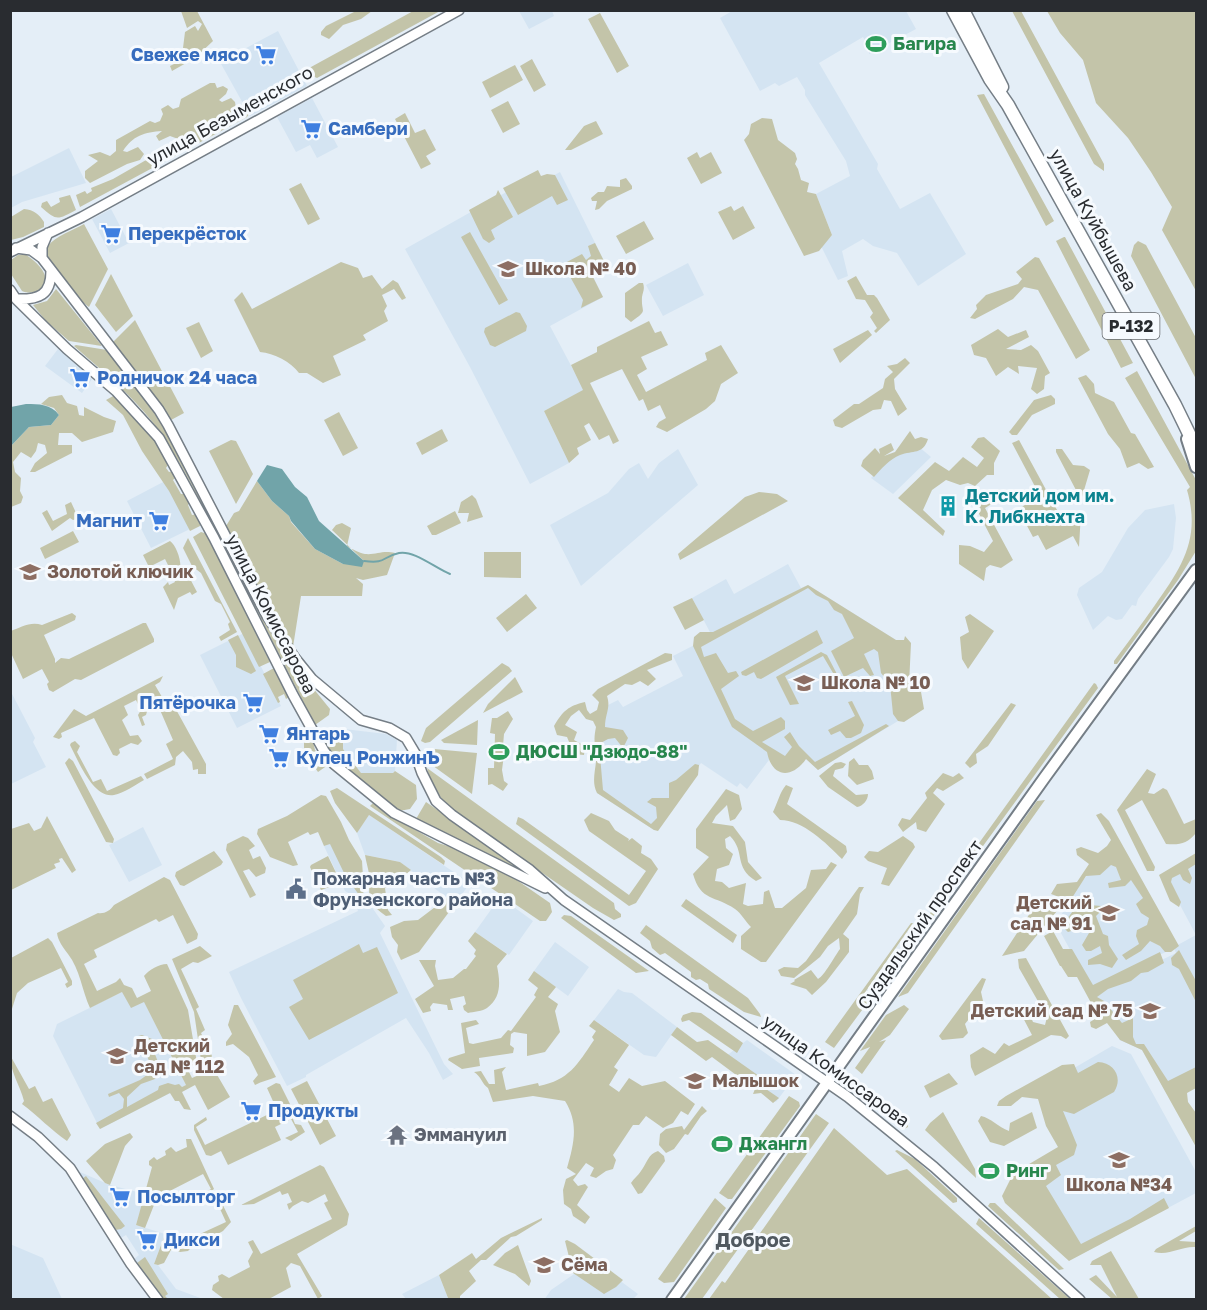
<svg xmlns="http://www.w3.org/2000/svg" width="1207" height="1310" viewBox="0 0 1207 1310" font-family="'Golos Text',sans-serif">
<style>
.built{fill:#d4e4f2}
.green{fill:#c3c4a9}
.water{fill:#71a4a9}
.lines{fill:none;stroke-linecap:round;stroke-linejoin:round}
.stream{stroke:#71a4a9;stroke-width:2}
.secondary-casing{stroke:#757e86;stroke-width:12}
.primary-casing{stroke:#757e86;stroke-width:14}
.highway-casing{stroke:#757e86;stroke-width:15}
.secondary{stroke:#fff;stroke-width:9}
.primary{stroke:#fff;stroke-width:10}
.highway{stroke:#fff;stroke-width:12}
.labels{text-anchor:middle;stroke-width:6;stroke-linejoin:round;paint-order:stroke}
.shield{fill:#f6fafe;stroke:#666a6e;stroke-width:1.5}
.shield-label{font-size:16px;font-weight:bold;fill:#292c30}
.leisure-label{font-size:18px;font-weight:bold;fill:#27864d;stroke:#f6fafe;text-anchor:start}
.shop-label{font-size:18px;font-weight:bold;fill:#366cbe;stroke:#f6fafe;text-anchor:start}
.street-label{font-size:18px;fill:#292c30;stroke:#f6fafe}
.education-label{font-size:18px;font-weight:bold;fill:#785e54;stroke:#f6fafe;text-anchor:start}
.culture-label{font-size:18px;font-weight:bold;fill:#0d838f;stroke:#f6fafe;text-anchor:start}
.service-label{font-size:18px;font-weight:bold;fill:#4e5e75;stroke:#f6fafe;text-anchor:start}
.worship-label{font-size:18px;font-weight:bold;fill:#5b616d;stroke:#f6fafe;text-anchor:start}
.neighbourhood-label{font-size:20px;font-weight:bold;fill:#505960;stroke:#f6fafe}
</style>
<rect width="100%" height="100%" fill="#e4eef7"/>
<path class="built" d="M734 10 906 11 916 29 869 54V47L863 37 819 63 878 164 877 169 900 209 930 193 966 254 918 286 897 253 873 246 863 239 842 251 848 276 838 280 821 246 832 235 816 194 850 176 846 161 805 95V90L797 77 779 86 775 83 760 91 720 18Z
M519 11H552L554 16 529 29Z
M278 31 307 86 250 116 220 62Z
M312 98 338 147 317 158 310 145 296 152 277 117Z
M69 148 86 183 22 202 11 208V177Z
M560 172 606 265 591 273 603 297 550 326 584 390 544 411 569 463 530 484 470 367 405 249 528 180 533 187Z
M111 209 129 243 110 253 92 219Z
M688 263 704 295 663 316 646 285Z
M58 349 92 379 82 393 45 366Z
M918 446 931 457 893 494 871 478 888 460Z
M678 449 698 485 581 586 550 525 608 493 629 469 639 463 648 479 659 463Z
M165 481 190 529 151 548 127 501Z
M1174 504 1176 518 1173 549 1169 557 1138 599 1136 606 1132 605 1122 619 1116 620 1108 616 1093 630 1077 595 1079 588 1102 572 1128 528 1145 510Z
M788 564 801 588 808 585 896 640 898 721 818 770 800 753 790 768 772 756 747 789 740 783 737 787 701 763 654 830 597 793 600 709 618 700 623 707 683 676 673 656 712 636 692 598 726 579 734 594Z
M244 633 281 706 237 728 200 655Z
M10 690 35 738 33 742 46 767 11 784Z
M344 729 386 734 397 740 395 771 393 773H361L343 749Z
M369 815 470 883 455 904 400 862 365 855 357 833Z
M143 827 162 865 129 882 109 845Z
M334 842 350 876 385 926 380 933 444 1064 453 1074 443 1080 429 1053 406 1018 306 1075V1077L287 1086 241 998 229 972 358 911 353 896 345 891 324 846Z
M1119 845 1174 947 1196 935 1163 873 1196 855V1076L1166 1092 1142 1050 1120 1040 1094 993 1176 953 1174 948 1091 988 1056 924 1077 888 1093 868Z
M500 897 533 921 509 955 475 932Z
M555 942 589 967 568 996 534 971Z
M618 989 624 992 632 993 677 1027 656 1057 644 1055 594 1020Z
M122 992 144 1001 186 1085 100 1129 53 1036 57 1024Z
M747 1040 796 1075 776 1102 721 1060Z
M1112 1046 1131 1054 1196 1172V1193L1074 1258 1014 1188 1068 1149 1038 1089Z
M80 1172 110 1185 145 1194 136 1225 165 1234 154 1264 158 1265 176 1289 203 1299H163L134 1259 139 1255 126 1235 121 1238 82 1179Z
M10 1244 43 1258 62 1299H11Z
M573 1246 638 1294 633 1299 544 1300 551 1290 577 1272Z
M439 1275 448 1298 446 1300 406 1299 402 1294Z"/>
<path class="green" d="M358 10 372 11 361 19 343 25 329 39 321 35V32L326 26Z
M415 10 440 11 317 78 310 75 307 70 311 67Z
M181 11H197L213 41 195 58 172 71 170 66 186 58 183 48 185 32 195 26 198 31 202 24 198 21 187 28Z
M1012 11H1021L1104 164V171L1094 164Z
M1047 11H1196V291L1162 230 1172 207 1151 172 1128 138 1096 103 1083 60 1060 33Z
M600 13 629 66 617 73 588 19Z
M532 59 546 85 534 92 520 66Z
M515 65 523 80 490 98 482 82Z
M210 83H215L217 88 223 86 228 89 226 94 219 100 222 102 231 98 235 102 236 108 249 101 252 109 247 117 80 207 76 195 85 191 87 194 92 191 91 188 113 179 181 140 170 136 159 141 156 136 162 131C145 132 132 136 123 151L127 152 138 147 144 154 140 160 127 164 90 183 85 178V171L98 161 88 155 100 152 110 156 116 151V140L150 121 155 123 160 121 163 114 161 109 168 105 173 109 179 107 181 99Z
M984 94 1054 221 1046 226 977 95Z
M508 101 520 124 503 133 491 110Z
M405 113 415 133 425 129 436 150 426 156 431 164 421 169 395 119Z
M762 118 772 119 778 140 795 153 797 159 795 164 798 169 801 180 809 183 807 192 816 194 832 235 819 251 804 256 744 140 749 134 751 124Z
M596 121 603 134 571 150H565L584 126Z
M697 152 700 158 711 152 722 173 701 184 687 158Z
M538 170 541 176 547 174 555 175 568 200 557 205 552 196 518 215 503 188Z
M626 178 632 186V189L607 201 599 209 595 210 597 201H592L591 198 598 192H604L607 186 620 187V180Z
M301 183 320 219 308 225 289 189Z
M498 190 513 217 491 230 495 239 489 243 483 239 469 210 496 195Z
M70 195 76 210C57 220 57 221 41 207L42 203 47 201 51 207 60 202 59 198Z
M731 206 734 211 743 206 755 228 733 240 718 212Z
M24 209C34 210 39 214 44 222V227L23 237 11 240V217Z
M644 221 654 239 626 254 616 236Z
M84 224 108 269 89 307C78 299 40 259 48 246 55 236 74 230 84 224Z
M470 232 508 300 499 305 461 237Z
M1064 237H1065L1133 363 1121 368 1056 241Z
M1138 241 1146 245 1196 338V379L1131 256 1134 245Z
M595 243 606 265 591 273 603 297 581 308 583 300 563 264 582 254 586 260 591 256 588 246Z
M25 254C32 259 43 267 45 276 48 289 33 296 22 291L11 274V260L18 255Z
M1035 257 1039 258 1090 350 1076 359 1038 290 1024 287 1013 299 975 319 970 318 977 309 976 305 986 295 1018 284 1022 279 1016 272Z
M341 262 358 268 363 278 372 275 382 289 393 280 398 283 406 298 402 300 394 289 382 295 387 306 384 311 388 321 363 335 366 340 333 356 341 375 323 383 307 373H299C291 362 274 353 260 352L234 300 242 292 252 309Z
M111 274 133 316 116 332 95 305Z
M856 276 867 295H874L877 298 890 320 876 333 874 331 877 328 870 317 873 313 865 300 856 299 847 281Z
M639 283H643C645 289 643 291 642 297 641 314 649 309 631 322L625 317V293Z
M56 289 102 346 69 341 46 321 33 305 47 301Z
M516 312 520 313 527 326 526 331 495 347 490 345 484 332 485 328Z
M135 320 184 413 171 420 112 343Z
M649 321 655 333 661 331 668 345 641 357 647 369 637 375 646 392 707 360 705 353 721 345 738 373 721 384 715 401 706 409 667 432 656 427 659 422 666 418 660 405 648 411 643 399 639 401 622 369 590 383 619 441 613 444 609 435 599 440 589 423 584 426 591 440 577 448 579 454 569 463 544 411 583 390 571 365 597 352V347Z
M199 322 213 351 201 358 186 328Z
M998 329 1008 337 1026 330 1029 337 1006 349 1021 350 1031 345 1038 351 1050 373 1045 376 1044 389 1037 394 1031 389 1037 368 1018 366 1019 374 1008 367 996 376 986 358 974 355 971 345Z
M868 330 872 335 840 363 833 349Z
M76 345 107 350 141 392 166 428 213 519 212 521H210C191 484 173 445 145 413 124 389 98 367 74 346Z
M905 358 910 363 894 379 895 389 907 409 898 416 891 401 884 400 881 409 873 410 842 428 835 426 833 420 854 404H859L883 388 885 379 893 372 887 366 897 364Z
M1137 371 1196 480V551L1178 580 1117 664H1114V661C1128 642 1142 624 1155 605 1182 567 1201 538 1187 490L1190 487 1125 378Z
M1086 375 1094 384 1095 393 1114 402 1131 433 1135 434 1154 467 1148 469 1139 463 1127 468 1120 449 1108 434 1078 378Z
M62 395 67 403 77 406 79 415 84 416V407L104 417 116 421 113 432 82 442 72 433H59L58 445H72V453L35 472H30L35 463 47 453 45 445 38 443 36 451 31 458 21 452 13 462 15 472 21 478 20 491 23 497 21 503 11 507V446L29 427 51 425 59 415 54 408 41 404 49 397Z
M115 395 152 434 169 463 166 468 169 472 174 471 177 476 173 480 181 494H187L191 501 188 505 192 515 198 514 201 520 200 526 190 531 169 491 142 451 123 415 106 400Z
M1051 395 1055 399V404L1032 415 1017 435H1012L1009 432 1034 400Z
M339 412 358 448 343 456 324 420Z
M442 429 448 441 422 455 416 443Z
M910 431 915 439 921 437 928 439C923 455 913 450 900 455 890 459 881 469 874 477L861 466 863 460 875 448 880 454 879 449 891 443 894 450 884 456 895 452Z
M984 437 1000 451 994 463V475H987L975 486 968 483 960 485 946 480 932 490 923 510 945 531 943 536 898 498 935 462 949 471 963 457 977 467 984 458 971 447 978 438Z
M231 440 236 441 253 474 236 504 209 451Z
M1019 440 1063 521 1081 512 1079 547 1073 536 1046 550 1038 535 1033 537 1018 509 1040 496 1012 443Z
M1056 449H1062L1073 465 1084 466 1090 470 1082 497 1077 492 1056 452Z
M257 481 272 501 289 516 291 522 315 549 343 564 364 561 332 530 336 525 342 523 351 528 347 546C352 549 359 553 365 554 377 555 382 550 395 553L387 575 363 580 356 578 363 584 362 596H301L293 647 280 630 226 526 234 513 239 511Z
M999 489 1003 497 985 508 1013 560 1001 568 990 565 986 568 984 581 959 564V545L970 546 984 552 993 541 976 508 990 492Z
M759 492 777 494 788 501 680 560 678 554 745 497Z
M472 495 476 499 483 517 467 522 469 513H458L461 502Z
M71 502 77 515V519L73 520 70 518 52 531 42 513 47 510 53 521 67 514 65 505Z
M455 511 461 523 436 535H432L427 526Z
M73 531 79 542 45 559 40 548Z
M201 532 208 534 270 662 259 667 193 537Z
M220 534 268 626 291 661 330 709 329 715 315 725 219 536Z
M188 538 237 632 221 641 219 637 230 630 228 624 230 622 221 604 215 601 201 573 192 566 183 548Z
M170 541C176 545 182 561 180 570L172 573 165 559 149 567 143 555Z
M484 552H521V578L484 577Z
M187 573 197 592 192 595 190 592 178 598 174 610 163 587 168 582 169 585 175 582 174 579Z
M808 585 896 640H904L905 636 911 643 909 685 921 692 924 709 904 722 898 721 893 714 890 684 881 673 878 652 874 649 864 654 874 675 870 676 863 668 844 677 831 651 854 638 842 614 834 610 828 601 816 595 808 588 701 647 704 657 716 653 728 673 736 671 739 676 721 689 735 719 753 731 781 717 785 721V729L762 742 785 756 792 747 784 737 790 732 799 746 815 762 886 724 889 726 818 770 806 759C792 779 772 778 767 752L732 727 693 646 694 637 700 632H713Z
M526 594 537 608 507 632 496 618Z
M692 598 704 620 685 630 673 607Z
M72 613 76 616 75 620 44 635 55 659V663L61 658 69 659 143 623H146L154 639V642L81 680 75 679 53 692 49 690 47 684 49 682 42 669 23 679 11 653V631C21 627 31 621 42 625Z
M970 614 994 631 968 669 962 659 960 637 969 632 965 617Z
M817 630 823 643 761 679 757 678 754 672 746 676 742 675 741 672Z
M238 635 256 671 251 674 236 667V655L228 640Z
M821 652 827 655 838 676 836 678 823 656 785 676 799 704 790 705 776 677Z
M665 653 672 654V660L647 670 656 679 648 686 640 681 632 685 625 684 607 696C611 708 605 714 605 727L623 730 628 738 623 748 615 738 608 739 599 744 603 790 651 824 657 818 656 807 647 802 652 798H669V783L676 780 695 764 699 765 698 775 658 831 654 830 597 793C590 780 598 765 596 751 594 741 594 737 596 727L593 721 586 719 579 710 571 716 565 725 577 732 574 740 585 746 584 755 574 754 567 737 557 735 554 726C563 711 568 706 585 702L587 710 590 714 597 710 599 702 592 695 598 689Z
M502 663 509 667 512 671 430 742 425 743 421 741 426 728Z
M274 668 289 697 286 699 284 694 278 697 280 702 278 703 263 674Z
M163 676 160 682 155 685 162 697 166 698 168 702 173 704 206 764V774H198V769L193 770 192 762 183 751 176 757 175 765 147 779 144 774 173 759 166 744 173 740 157 703 148 708 146 715 142 717 145 725 142 726 138 715 141 710 136 700 124 706 128 715 122 720 130 736 138 735 142 741 138 745 131 743 119 749 120 753 117 756 113 755 94 718 61 733 62 737 59 739 53 737 74 709 86 716Z
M515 677 523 692 483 713 488 704Z
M1094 683 1096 684 1098 688 975 857 971 859 969 857Z
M852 701 864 725 861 733 851 738H846L840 731 831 735 828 730 855 716 848 702Z
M1011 703 1016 705 988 746 976 754 977 763 970 768 965 763Z
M508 711 513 719 504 734 503 746 505 747 502 770 504 781 508 784 503 791 492 784 488 785V768H494L495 734 490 733 492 718H497Z
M478 720 477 745 444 743 441 740Z
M305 727 312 737 315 750 328 765 318 772 304 752V729Z
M335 729 343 735V749L361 773H393L395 771 416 785 417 799 410 809 399 811C381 797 325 756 322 735L327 730Z
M75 741 80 746 77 752 93 782 101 779 107 791 141 776 144 780C135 785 124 793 114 795 93 799 78 760 70 745L71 743Z
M434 749 477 753 472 794 429 763Z
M69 758 73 761 114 839 113 843 106 842 65 763Z
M854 758 859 765H868L872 771 874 779 857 785 848 776 849 762Z
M841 762 846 764 843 768 835 770 833 776 856 795 868 794C868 800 863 806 857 807L828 787 819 776 835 763Z
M427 768 614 903 615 909 621 914V917L614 920 593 908 451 810C440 797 431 786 427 768Z
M1147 769 1156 774 1148 793 1154 794 1163 788 1167 790 1184 824 1196 819V833C1187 844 1180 845 1166 844L1142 800 1125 810 1155 867 1154 871H1147L1117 810Z
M943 773 953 777 959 773 964 778 943 791 937 788 933 793 945 804 926 832 917 829 916 822 903 832 898 825 902 818 910 820 927 798 925 793Z
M786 785 793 788 787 804 846 846 847 852 842 859C826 843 803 820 780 820L773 812C778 802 779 794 786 785Z
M337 788 441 857 445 861 444 865 369 815 357 833 335 803 330 791Z
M726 789 739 795 742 809 735 819 730 821 727 805 716 816 712 823 733 826 745 842 748 862 762 878 756 881C733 867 746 852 730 836L725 839 726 848 733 854 729 865 717 869 715 881 722 882 729 888 746 883 743 904 748 906 763 904 764 892 769 890 775 908H782L806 888 811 870 826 869 831 862 837 865 766 962H761L741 949V936L751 927C746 922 741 913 735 909 715 895 701 902 693 874L709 857 696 848V829Z
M321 795 326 796 341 822 349 840 362 861 364 892 359 895 345 875 330 844 324 846 318 832 310 835 308 832 288 842 298 865 293 866 270 857 257 834 258 829 287 816Z
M1045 800 908 993 898 997 1037 801Z
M426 802 523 869 524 871 522 872 416 819Z
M373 803 393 817 438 843 464 851 508 874 550 903 552 912 546 921H540L370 806Z
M591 813 609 821 615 830 629 839 628 841 632 838 642 846 641 853 651 859 658 869 636 903 629 906 516 824 518 817 523 819 629 895 646 871 589 831 584 820Z
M1101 813 1109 821 1179 946 1171 952H1165L1160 946 1150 941 1141 951 1126 960 1122 955 1139 944 1136 936 1137 930 1147 925 1149 918 1141 913 1136 904 1143 898 1131 880 1125 886 1109 888 1108 883 1121 880 1116 867 1111 865 1100 875 1086 876 1070 901 1051 894 1057 884 1077 882 1089 864 1077 855 1076 849 1081 847 1098 853 1107 846 1111 840 1096 815Z
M47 816 76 870 72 873 62 858 59 859 60 862 54 864 56 868 11 890V829L29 823 34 831 41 828Z
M243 836 248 838 255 846 249 850 253 859 260 856 266 868 265 873 256 877 249 869 243 871 256 895 250 898 226 850 227 844Z
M903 836 913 843 915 847 889 886 881 884 887 868 868 861 864 857 869 851 878 852Z
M214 851 223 862 221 865 184 886 180 885 175 876 176 872Z
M1196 853V864L1188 869 1192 878 1190 884 1183 880 1180 874 1172 878 1171 882 1181 902 1179 907 1170 901 1159 875Z
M365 855 400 862 411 870 404 876 389 881 388 887 385 888 388 910 392 915 386 916C363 900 371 897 369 874 368 868 366 861 365 855Z
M328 856 341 883 321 890 310 867 311 865Z
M164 877 170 880 198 934 197 939 187 944 173 915 159 922 156 919 94 950 97 957 84 964 97 991 116 982 120 978 124 985 132 988 137 998 151 991 144 976C149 970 159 964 167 964L188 1010 197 1063 187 1068 192 1078 206 1072 201 1060 194 1012 172 959 200 946 212 956 198 963 193 962 181 969 199 1007 196 1009 205 1030 201 1033 212 1056 209 1061 230 1097 208 1110 195 1085 182 1092 191 1110 184 1109 179 1101H175L170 1093 100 1129 96 1123 123 1108 124 1099 119 1093 109 1097 108 1094 140 1080 151 1072 150 1063 138 1036 142 1035 152 1039 148 1046 153 1049 158 1062 165 1065 155 1079 141 1084 127 1097V1107L158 1090 159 1086 168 1083 175 1085 179 1084 182 1087 186 1085 144 1002 131 1008 122 992 90 1008C82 991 80 969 68 954 63 947 58 941 57 933L98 913C104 914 110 911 114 905Z
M954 882 956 884 884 987H880V983L951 884Z
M859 887H864L860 894 857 914 843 934 849 939V952L826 982 812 995 806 989 790 984 795 981 794 980 811 970 818 979C825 975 834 957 840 949L839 938 828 946 820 957 794 978 781 976 778 970 784 967 798 968 806 961Z
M1083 897 1090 905 1101 906 1103 909 1096 916 1103 934 1108 936 1109 945 1118 959 1112 968 1100 964 1088 965V960L1102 953 1100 946 1091 951H1086L1082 945 1089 933 1084 927 1068 932 1062 926Z
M447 898 455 904 419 952 401 960 397 952 398 945 392 937 390 927 404 921 418 920Z
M686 899 737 935 733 943 681 906Z
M1036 904 1057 911 1024 951 1002 956Z
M564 915 571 916 649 971 636 973 561 918Z
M911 923H913L866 991 868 1002 834 1048 825 1042Z
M646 925 748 998 760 1014 761 1017 744 1012 709 989 708 984 700 979 696 980 691 977V972L665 953 660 955 652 948 650 941 640 933Z
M1053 931 1063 949H1072L1093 985 1160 952 1164 963 1148 972 1141 973 1131 981 1108 989 1097 997 1104 1001 1122 1023 1133 1018V1037L1136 1044H1144L1168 1081 1196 1067V1088L1187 1093 1188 1102 1196 1113V1147L1142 1050 1120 1040 1107 1023 1096 1029 1091 1027 1090 1022 1098 1017 1096 1012 1077 977H1068L1061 966H1060L1044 936Z
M475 932 507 954 497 966C500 981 502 997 487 1008 483 1011 473 1012 468 1013L464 1010 463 1006 466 1004 464 996 450 999 453 1010H448L447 1005 433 1003 430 1007 431 1011 423 1013 415 999 434 986 419 960H436L435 966 438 980 453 978 464 969H466L476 956 474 954 476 950 468 941Z
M48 938 52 942 72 981V985L67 988 65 984 68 982 61 968 28 983 17 993 11 1012V958Z
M359 944 363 953 377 947 398 993 309 1040 289 1007 303 999 293 980Z
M1179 950 1196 981V1002L1179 969 1172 965 1171 958Z
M1026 958 1069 1036 1066 1039 1061 1036 1051 1035 975 1076 971 1067 970 1055 983 1047 995 1054 1004 1043 1009 1046 1032 1035 1020 1012 1024 1008H1027L1033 1022 1045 1025 1047 1017 1019 968 1018 959Z
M534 971 556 987 548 997 558 1004 555 1011 560 1032 545 1052 527 1056V1034L514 1032 511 1034 510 1045 514 1048 513 1053 479 1058 480 1066 462 1069 448 1060 449 1058 465 1053 461 1023 476 1020 479 1024 466 1028 469 1043 473 1044 501 1038 508 1030 511 1031 536 997 534 995 538 988 528 980Z
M982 978 986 979 981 992 983 1001 965 1024 968 1033 963 1038 942 1040 939 1036Z
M234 1005H238L276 1077C269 1080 262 1081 255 1085L253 1081 258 1075 249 1057 233 1044 226 1046V1042L232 1034 228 1025Z
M904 1005 909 1009 890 1035 879 1042 886 1040 862 1074 855 1068 870 1047 860 1051 886 1015Z
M692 1012 701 1013 743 1043 737 1053 689 1020 682 1022 681 1019 683 1015Z
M594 1020 629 1045 614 1067 618 1070 609 1085 619 1092 629 1078 642 1086 665 1081 695 1104 688 1115 681 1111 673 1123 663 1128 646 1116 639 1125H633L613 1155 616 1160 613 1169 606 1171 596 1178 590 1176 594 1168 586 1163 573 1180 578 1186 585 1184 588 1187 577 1205 590 1217 585 1224 573 1216 571 1209 564 1204 563 1190 566 1179 576 1174 567 1168C574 1144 579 1123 565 1101L533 1096 493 1102 488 1088C482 1084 481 1076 474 1072L481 1071 489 1084H495L494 1070 506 1067 502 1072 506 1090 538 1083 539 1086C569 1080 577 1065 594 1040L592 1037 596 1031 589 1026Z
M677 1027 697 1042 708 1040 759 1076 763 1087 779 1098 773 1103 761 1093 753 1094 755 1089 712 1057 706 1061 671 1035Z
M10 1055 29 1089 35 1086 43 1102 52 1098 71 1135 67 1141C51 1130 38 1116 22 1104L24 1101C20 1085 10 1072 10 1055Z
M1098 1062C1115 1063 1123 1078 1114 1092L1074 1114 1063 1111 1077 1145 1074 1155 1056 1165 1061 1175 1046 1186 1081 1244 1130 1219 1164 1198 1169 1208 1069 1261 1005 1203 1002 1196 1010 1180 1009 1176 1058 1147 1046 1126 1038 1099 1022 1097 1011 1106H997L999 1101 1006 1096 1062 1065 1074 1064 1078 1073Z
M949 1073 958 1084 930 1098 924 1086Z
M307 1081 336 1136 320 1145 291 1089Z
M276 1083 280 1084 293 1110 291 1114 295 1124 301 1125 305 1132 291 1141 285 1138 298 1132 291 1119 275 1127 281 1140 228 1165 221 1151 211 1156 206 1155 194 1130V1125L206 1117 207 1120 196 1127 205 1145 277 1110 267 1088Z
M860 1083 908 1124V1127L904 1129 857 1088Z
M789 1096 799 1102 800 1106 732 1199H728L719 1193Z
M702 1106 707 1111 701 1116 688 1135 685 1134 674 1149 666 1153 659 1145 660 1134 666 1129 682 1126 684 1130Z
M943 1112 975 1169 976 1178 925 1130 930 1123Z
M1032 1112 1037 1128 1004 1146 990 1142 978 1121 981 1116C991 1118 998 1127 1009 1131L1010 1123Z
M816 1114 829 1123 702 1299H684Z
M834 1128 887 1175 907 1169 1052 1299H709L722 1281 725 1283Z
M130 1133 133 1137 125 1146 110 1185 105 1183 86 1161 105 1144Z
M186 1139H191L214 1189 205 1196 204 1193 211 1189 203 1174 160 1196 154 1205 145 1228 136 1225 152 1167 149 1165V1161L154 1157 157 1160 166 1155 165 1151 171 1147 176 1152 187 1147Z
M897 1150 915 1159 957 1198V1202L953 1203 895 1151Z
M658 1151 664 1156 665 1161 642 1193 638 1194 631 1183C634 1178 638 1176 641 1171 647 1163 648 1154 658 1151Z
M320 1165 324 1167 349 1214 347 1225 297 1254 322 1296 318 1299 300 1266 291 1263 286 1268 291 1287 267 1300 224 1299 212 1290 213 1285 219 1281 218 1276 222 1274 229 1278 250 1267 248 1261 253 1252 248 1242 253 1240 261 1254 332 1219 324 1203 328 1201 325 1194 308 1203 302 1201 293 1206 289 1210 287 1204 292 1202 288 1193 282 1195 280 1191 254 1204 241 1205Z
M86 1176 125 1226 121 1229 115 1230 82 1179Z
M217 1197H219L231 1222 223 1231 196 1246 185 1240 184 1234 186 1233 189 1239 226 1222 215 1198Z
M715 1198 726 1208 674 1282 664 1283 658 1279Z
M990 1203H995L1064 1269 1059 1270 1051 1263 988 1206Z
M542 1218V1220L516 1236 511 1237 486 1260H481L469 1271 476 1281 460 1296V1299H446L448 1298 439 1275 472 1253 476 1259 501 1238Z
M979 1218 1070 1299H1060L976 1224Z
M1196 1226V1231L1179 1241 1196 1242V1247C1180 1246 1170 1256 1154 1252L1156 1249Z
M164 1237C174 1240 179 1247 190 1249L188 1251 180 1252 172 1248 164 1263 158 1265 154 1264Z
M567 1240 575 1244 623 1280 616 1287 604 1294 573 1273 565 1241Z
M518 1245 531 1281 529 1286 515 1274 493 1265 505 1253Z
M1111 1251 1139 1299H1112L1089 1279 1096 1275 1117 1297 1101 1265H1090L1092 1261Z
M145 1257 168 1294 165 1296 168 1299H163L137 1263Z"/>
<path class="water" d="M26 404C39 404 51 404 59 415L51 425 29 427 11 446V407Z
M267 465 282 469 295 487 307 497 319 521 364 561 362 567 343 564 315 549 291 521 289 516 272 501 257 481Z"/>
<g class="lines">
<path class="stream" d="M364 561C387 564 381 557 399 553 414 550 435 568 450 574"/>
<g class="secondary-casing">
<path id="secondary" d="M16 248 31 250 42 258 159 410 168 425 267 616 295 658 312 679 361 720 389 728 406 738 415 753 422 773 436 801 452 815 530 870 564 900 848 1097 934 1167 1080 1300
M10 252 82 217 459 10
M42 258V247L48 233
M10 290 16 299 67 349 116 391 159 438 214 538 293 695 324 751 334 764 394 813 545 888
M16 299C39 300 51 295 51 271
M10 1116 38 1137 70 1168 131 1264 158 1300"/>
</g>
<g class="primary-casing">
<path id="primary" d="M1187 439 1196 467
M672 1300 1045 777 1196 570"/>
</g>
<g class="highway-casing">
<path id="highway" d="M953 10 990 79 1008 105 1175 405 1196 448
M963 10 1002 87"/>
</g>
<use href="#secondary" class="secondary"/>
<use href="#primary" class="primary"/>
<use href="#highway" class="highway"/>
</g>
<defs>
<g id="stadium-bare" transform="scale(1.62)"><path d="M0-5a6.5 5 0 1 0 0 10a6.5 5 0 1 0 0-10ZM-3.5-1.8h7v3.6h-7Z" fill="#2e9e5b" stroke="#f6fafe" stroke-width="2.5" paint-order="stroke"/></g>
<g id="supermarket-bare" transform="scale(1.62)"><path d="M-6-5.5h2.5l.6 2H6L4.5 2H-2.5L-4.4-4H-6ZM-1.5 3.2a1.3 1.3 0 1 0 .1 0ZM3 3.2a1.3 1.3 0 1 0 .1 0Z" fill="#3f7fe0" stroke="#f6fafe" stroke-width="2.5" paint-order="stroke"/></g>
<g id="school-bare" transform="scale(1.62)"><path d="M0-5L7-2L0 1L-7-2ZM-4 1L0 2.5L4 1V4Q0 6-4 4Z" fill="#8d6e63" stroke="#f6fafe" stroke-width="2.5" paint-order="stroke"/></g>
<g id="building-bare" transform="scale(1.62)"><path d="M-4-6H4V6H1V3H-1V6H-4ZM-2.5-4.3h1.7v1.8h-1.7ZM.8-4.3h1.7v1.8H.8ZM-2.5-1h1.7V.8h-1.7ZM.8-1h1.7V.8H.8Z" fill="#0f9aa8" stroke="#f6fafe" stroke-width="2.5" paint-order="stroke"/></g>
<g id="civic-bare" transform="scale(1.62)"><path d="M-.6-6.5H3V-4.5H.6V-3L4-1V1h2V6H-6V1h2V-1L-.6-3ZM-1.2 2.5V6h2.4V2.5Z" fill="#5c6f8a" stroke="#f6fafe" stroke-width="2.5" paint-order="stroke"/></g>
<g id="temple-bare" transform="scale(1.62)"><path d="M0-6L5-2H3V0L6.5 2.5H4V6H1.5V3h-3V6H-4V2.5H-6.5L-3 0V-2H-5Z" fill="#6b7280" stroke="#f6fafe" stroke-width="2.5" paint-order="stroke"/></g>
</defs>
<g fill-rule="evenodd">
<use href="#stadium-bare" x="876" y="44"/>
<use href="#supermarket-bare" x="266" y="55"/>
<use href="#supermarket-bare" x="311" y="129"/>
<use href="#supermarket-bare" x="111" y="234"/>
<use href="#school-bare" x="508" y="269"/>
<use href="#supermarket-bare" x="80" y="378"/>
<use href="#building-bare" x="948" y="506"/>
<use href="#supermarket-bare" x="159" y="521"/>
<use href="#school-bare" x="30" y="572"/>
<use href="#school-bare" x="804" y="683"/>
<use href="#supermarket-bare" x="253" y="703"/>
<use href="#supermarket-bare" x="269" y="734"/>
<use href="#stadium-bare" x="499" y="752"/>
<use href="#supermarket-bare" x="279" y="758"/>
<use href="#civic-bare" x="296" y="889"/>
<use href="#school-bare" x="1109" y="913"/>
<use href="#school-bare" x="1150" y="1011"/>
<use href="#school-bare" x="117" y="1056"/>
<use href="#school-bare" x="695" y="1081"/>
<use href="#supermarket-bare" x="251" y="1111"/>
<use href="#temple-bare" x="397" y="1135"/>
<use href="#stadium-bare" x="722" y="1144"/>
<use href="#school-bare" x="1119" y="1160"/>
<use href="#stadium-bare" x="989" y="1171"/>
<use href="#supermarket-bare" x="120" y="1197"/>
<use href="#supermarket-bare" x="147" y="1240"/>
<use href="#school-bare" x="544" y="1265"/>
</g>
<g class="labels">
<rect class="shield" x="1102.5" y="313" width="57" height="26" rx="4.5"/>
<g class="shield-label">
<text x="1131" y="332">Р-132</text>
</g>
<g class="leisure-label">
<text x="893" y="50">Багира</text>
<text x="516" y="758">ДЮСШ "Дзюдо-88"</text>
<text x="739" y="1150">Джангл</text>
<text x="1006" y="1177">Ринг</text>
</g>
<g class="shop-label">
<text x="249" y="61" text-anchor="end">Свежее мясо</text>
<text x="328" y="135">Самбери</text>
<text x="128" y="240">Перекрёсток</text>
<text x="97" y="384">Родничок 24 часа</text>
<text x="142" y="527" text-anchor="end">Магнит</text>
<text x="236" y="709" text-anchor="end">Пятёрочка</text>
<text x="286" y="740">Янтарь</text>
<text x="296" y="764">Купец РонжинЪ</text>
<text x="268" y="1117">Продукты</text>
<text x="137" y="1203">Посылторг</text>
<text x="164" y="1246">Дикси</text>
</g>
<g class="street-label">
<text transform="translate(230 116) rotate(-29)" y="6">улица Безыменского</text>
<text transform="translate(1093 220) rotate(61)" y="6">улица Куйбышева</text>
<text transform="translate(271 614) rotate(63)" y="6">улица Комиссарова</text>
<text transform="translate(920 925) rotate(-55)" y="6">Суздальский проспект</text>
<text transform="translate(836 1071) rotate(36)" y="6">улица Комиссарова</text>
</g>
<g class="education-label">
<text x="525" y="275">Школа № 40</text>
<text x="47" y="578">Золотой ключик</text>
<text x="821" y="689">Школа № 10</text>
<text x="1092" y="909" text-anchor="end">Детский<tspan x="1092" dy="21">сад № 91</tspan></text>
<text x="1133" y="1017" text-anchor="end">Детский сад № 75</text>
<text x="134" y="1052">Детский<tspan x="134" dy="21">сад № 112</tspan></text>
<text x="712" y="1087">Малышок</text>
<text x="1119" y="1191" text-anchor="middle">Школа №34</text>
<text x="561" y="1271">Сёма</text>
</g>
<g class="culture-label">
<text x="965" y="502">Детский дом им.<tspan x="965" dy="21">К. Либкнехта</tspan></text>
</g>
<g class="service-label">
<text x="313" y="885">Пожарная часть №3<tspan x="313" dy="21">Фрунзенского района</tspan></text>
</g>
<g class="worship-label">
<text x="414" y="1141">Эммануил</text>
</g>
<g class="neighbourhood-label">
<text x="753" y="1247">Доброе</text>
</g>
</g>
<rect width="1207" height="1310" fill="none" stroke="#292c30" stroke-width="24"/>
</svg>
